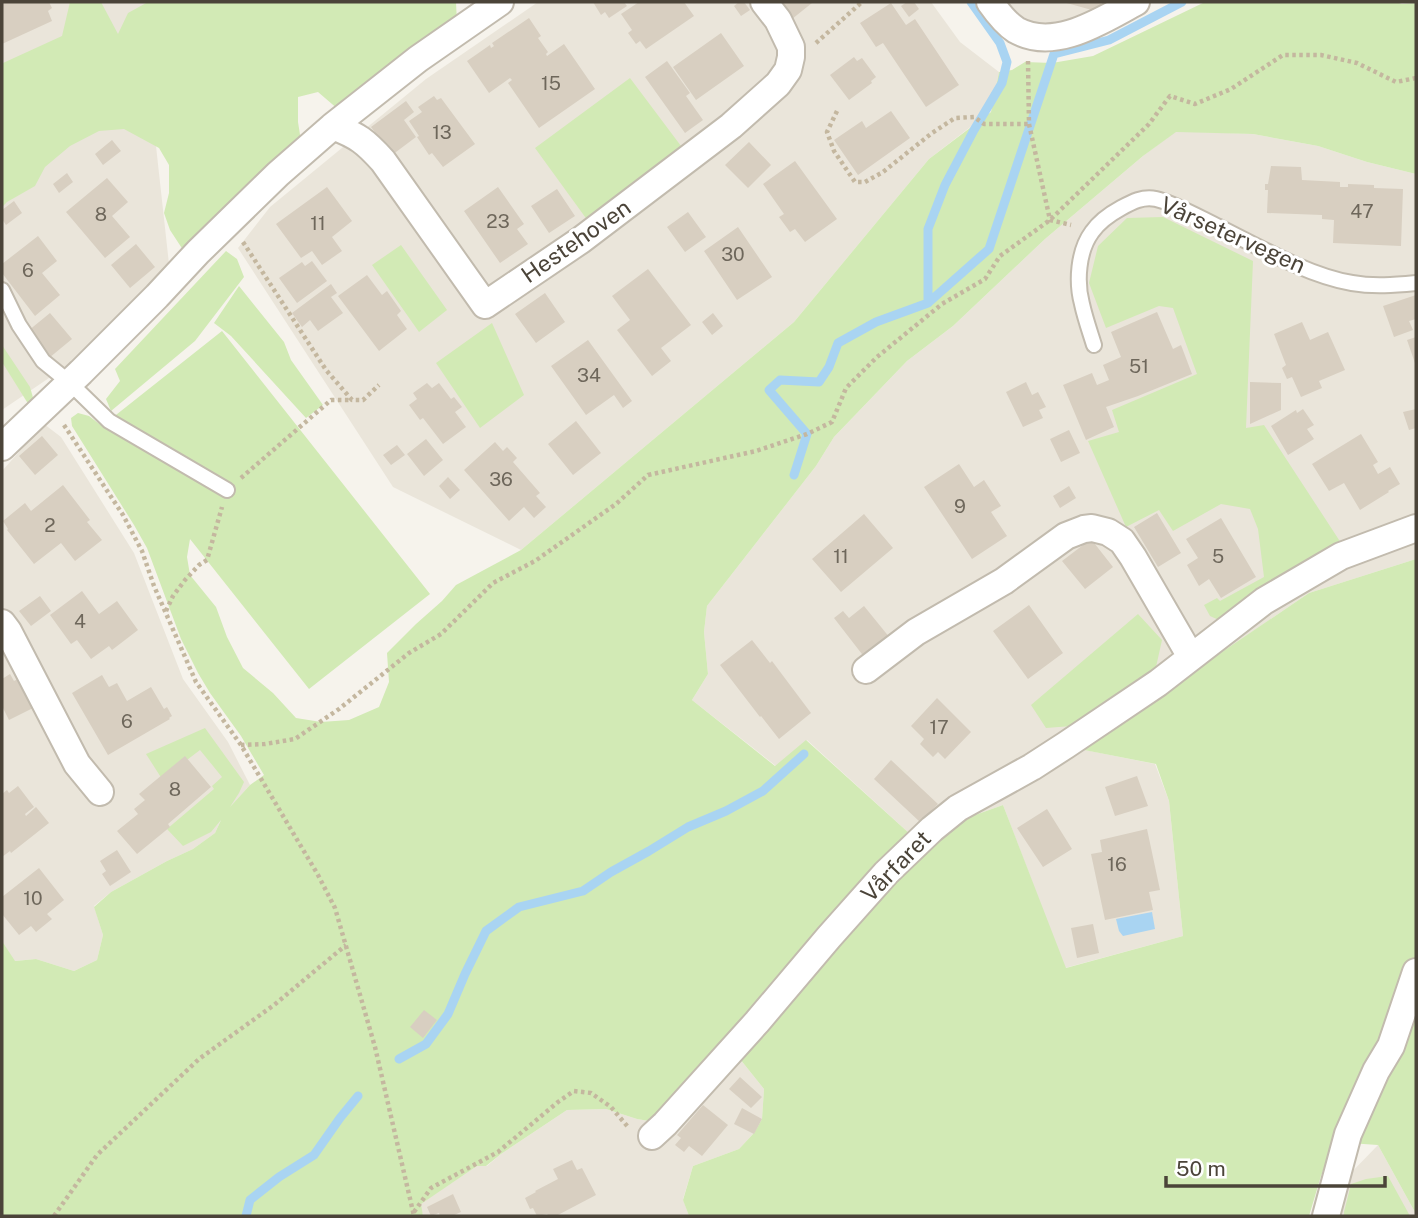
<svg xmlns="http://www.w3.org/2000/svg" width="1418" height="1218" viewBox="0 0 1418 1218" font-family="'Public Sans',sans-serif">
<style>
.residential{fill:#eae5da}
.green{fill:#d2eab5}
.water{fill:#a9d4f2}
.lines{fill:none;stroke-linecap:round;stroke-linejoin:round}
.stream{stroke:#a9d4f2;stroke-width:9}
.building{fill:#d8cfc1}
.lane-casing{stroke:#c2bbae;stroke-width:18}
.street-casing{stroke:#c2bbae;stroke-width:30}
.path{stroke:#c4b79f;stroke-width:4.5;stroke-dasharray:3.5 3.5;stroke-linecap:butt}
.lane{stroke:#fff;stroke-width:14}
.street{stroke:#fff;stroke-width:26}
.labels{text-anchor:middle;stroke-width:6;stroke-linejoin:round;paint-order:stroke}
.number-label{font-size:19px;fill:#6e675b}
.street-label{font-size:23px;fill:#4b4439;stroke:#fff}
</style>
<rect width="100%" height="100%" fill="#f6f3ec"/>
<path class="residential" d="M2 2H173L143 28 169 264 68 365 2 410Z
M538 2H931L960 42 999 72 991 111 929 159 794 322 521 550 393 487 238 248 270 207 426 79Z
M998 2H1131L1046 31 1001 5Z
M1176 131 1253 134 1318 146 1367 162 1416 174V559L1309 593 1080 749 1155 764 1169 801 1183 936 1065 968 1003 805 964 819 910 834 807 740 776 766 692 700 708 674 704 632 707 606 816 466 834 437 907 361 953 326 1045 239 1143 156Z
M44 424 61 437 134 553 183 679 228 742 250 785 223 815 215 833 193 849 167 861 111 892 94 906 103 935 97 960 74 971 36 959 14 961 2 941V471Z
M736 1054 764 1089 762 1119 754 1133 739 1149 693 1166 683 1199 689 1216H423L420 1204 477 1166H487L501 1154 567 1110 606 1109 637 1119 655 1122Z
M1378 1145 1416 1214V1216H1336L1345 1179Z"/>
<path class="green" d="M70 2H101L118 34 128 13 148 2H456L457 23 339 110 318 92 298 97V122L301 141 187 256 170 230 164 213 169 193V165L159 148 124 129 99 131 70 146 45 167 35 186 7 202 2 207V67L3 63 62 36Z
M1205 2H1396L1402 4 1416 3V174L1367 162 1318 146 1253 134 1176 132 1143 156 1045 239 953 326 907 361 834 437 816 466 707 606 704 632 708 674 692 700 775 766 806 740 910 834 964 819 1003 805 1066 968 1183 936 1169 801 1156 764 1079 749 1309 593 1416 559V1214L1378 1145 1334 1142 1321 1176 1309 1216H689L683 1200 693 1166 739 1149 754 1133 762 1119 764 1089 736 1054 655 1122 637 1119 606 1109 567 1110 501 1154 486 1166H477L421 1204 423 1216H2V941L15 961 36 959 74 971 97 960 103 935 94 907 111 892 167 861 193 849 215 833 221 820 211 832 183 846 167 829 214 789 212 786 222 777 200 750 162 779 146 754 205 728 244 782 239 793 230 807 250 785 264 775 241 736 210 693 198 673 181 639 147 548 134 525 72 426 71 418 78 413 89 416 102 426 222 331 430 594 309 689 190 539 187 557 190 575 216 607 227 637 243 668 273 693 296 718 321 722 349 720 379 707 389 682 387 653 416 624 442 601 456 585 521 550 794 322 929 159 991 112 999 72 1012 70 1025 62 1052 63 1093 56Z
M630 78 684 150 588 221 535 148Z
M1163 217 1253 261 1246 428 1264 425 1343 546 1221 621 1210 616 1204 605 1217 598 1220 601 1264 577 1258 529 1250 509 1221 504 1173 531 1159 510 1126 527 1088 441 1119 432 1112 410 1197 374 1173 308 1159 306 1106 328 1089 283 1098 246 1127 218Z
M401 245 447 310 419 332 372 265Z
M226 251 237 259 244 277 195 341 111 411 106 399 120 381 115 369Z
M239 286 284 342 291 360 323 405 306 418 231 336 214 323Z
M492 323 524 395 480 428 436 363Z
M2 345 30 387 34 401 30 404 27 402 2 362Z
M1138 614 1162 640 1156 667 1072 726 1046 728 1031 705Z
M1388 1176 1410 1216H1344V1212L1351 1184 1366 1179Z"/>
<path class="water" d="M1152 912 1155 929 1123 936 1119 931 1116 919Z"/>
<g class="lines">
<path class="stream" d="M928 303 989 249 1054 54 1109 40 1182 2
M794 475 807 434 769 390 780 380 819 382 829 367 838 343 876 322 928 303V229L945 185 974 130 1002 83 1007 62 1000 43 971 2
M399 1059 426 1044 448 1014 465 974 486 931 519 907 583 891 611 872 649 851 688 827 726 811 763 791 804 754
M246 1216 250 1200 279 1177 314 1155 340 1118 358 1096"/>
</g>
<path class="building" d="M2 2H49L52 8 48 11 52 21 2 44Z
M593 2H624L627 6 609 18 605 12 601 15Z
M639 2H684L694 16 646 49 640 41 636 44 628 33 632 30 621 14Z
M739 2H744L750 10 741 16 734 6Z
M779 2H811L812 3 792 19Z
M907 2H914L919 9 909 17 901 6Z
M1063 2H1102L1099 12Z
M891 3 906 25 915 19 959 85 926 107 883 43 876 47 860 23Z
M529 18 541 36 538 38 548 52 546 54 547 56 564 44 595 89 539 128 508 83 512 80 510 78 489 93 467 61 490 45 491 48 494 46 492 43Z
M721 33 744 66 696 100 673 67Z
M854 57 857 61 862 58 876 77 871 81 872 83 849 100 830 75Z
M667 61 690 93 686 96 703 120 685 133 645 77Z
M434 96 437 100 441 98 475 144 443 167 432 153 429 155 417 137 419 136 409 121 422 112 418 107Z
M406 101 414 112 404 120 416 137 392 155 371 127Z
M891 111 910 138 858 175 834 140 862 121 866 128Z
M112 140 121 151 103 165 95 154Z
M749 142 771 165 748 188 725 165Z
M795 161 837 219 805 242 795 229 790 232 779 217 784 214 763 184Z
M1271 166 1301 167 1302 180 1340 182V187H1348V184L1374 185V188L1403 189 1401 246 1333 243 1334 220 1322 219V215L1267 213 1268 190H1265V184H1268Z
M67 173 73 182 59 193 53 184Z
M107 178 128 202 112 216 130 237 105 258 66 212Z
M327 187 352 221 332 237 342 251 322 265 312 251 301 258 276 224Z
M498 187 524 224 517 229 528 244 500 263 464 211Z
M557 189 575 216 549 233 531 206Z
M14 201 22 213 6 225 2 219V210Z
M688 212 706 237 685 252 667 227Z
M738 227 772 277 737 300 704 251Z
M38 236 57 261 42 273 60 295 35 316 2 273V264Z
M136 244 155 267 130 288 111 265Z
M312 261 327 281 297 303 279 278 302 262 305 266Z
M648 269 691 325 661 348 671 361 652 376 617 330 630 320 612 296Z
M367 275 382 295 387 291 401 311 397 315 407 329 379 351 338 296Z
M331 284 337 293 331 297 343 313 318 331 310 320 302 327 292 313Z
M545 293 565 322 536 343 515 314Z
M1416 295V319L1409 321 1413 330 1394 337 1383 306Z
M1157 312 1173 349 1181 345 1192 374 1138 396 1106 407 1114 427 1086 440 1063 385 1092 373 1097 385 1109 380 1103 365 1121 357 1111 332Z
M50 313 72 339 49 358 28 331Z
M713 313 723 326 712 335 702 322Z
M1302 322 1310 340 1328 332 1345 370 1319 381 1322 388 1301 397 1292 377 1287 379 1282 368 1286 365 1274 334Z
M1416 337V366L1407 340Z
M588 340 632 401 623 408 614 395 586 415 551 366Z
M1026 382 1032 395 1038 392 1046 407 1039 410 1043 418 1023 427 1006 392Z
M1250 382 1281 383V410L1250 424Z
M427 383 432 388 439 383 451 399 454 397 462 407 455 412 466 427 443 444 423 418 420 420 409 405 417 399 413 393Z
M1303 409 1314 425 1307 429 1314 439 1288 455 1271 426 1296 410 1297 413Z
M1416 409V428L1409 430 1403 412Z
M576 421 601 453 573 475 548 444Z
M1069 430 1080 453 1061 462 1050 439Z
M1361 434 1378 462 1373 465 1378 474 1390 467 1400 484 1388 491 1389 492 1360 510 1344 483 1329 491 1312 464Z
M42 436 58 455 35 475 19 456Z
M426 439 443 460 424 476 407 454Z
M495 442 503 451 507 447 517 458 513 462 540 493 536 496 546 507 534 518 524 507 509 521 464 470Z
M397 445 405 455 391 465 383 455Z
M959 464 974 487 984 480 1001 506 991 512 1007 536 972 559 924 487Z
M448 477 460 490 450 499 439 486Z
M63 485 90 520 87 522 102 540 75 561 61 543 34 564 7 530 8 529 3 521 25 503 31 511Z
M1069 486 1076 498 1060 508 1053 496Z
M1157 513 1181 553 1158 567 1134 527Z
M864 514 893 548 841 592 812 559Z
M1221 518 1256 577 1221 598 1209 579 1199 586 1187 565 1198 558 1186 539Z
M1091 539 1113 567 1085 589 1062 561Z
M82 591 99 614 117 601 138 630 112 650 109 646 91 659 77 640 71 644 50 615Z
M40 596 51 611 31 626 19 611Z
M1029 605 1063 653 1028 679 993 631Z
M864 606 890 638 865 658 834 618 843 611 849 618Z
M752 640 770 663 772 661 811 713 779 739 761 716 760 717 720 665Z
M10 674 14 681 18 679 33 708 9 720 2 706V679Z
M102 675 109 687 117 683 127 701 151 687 164 709 167 707 172 716 169 718 170 719 108 755 72 693Z
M937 698 971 732 945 759 938 752 933 757 920 744 924 739 911 726Z
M185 756 211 787 168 824 170 827 137 854 117 831 138 814 134 809 145 800 139 794Z
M891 760 938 804 920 822 874 779Z
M1137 776 1148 806 1115 816 1105 787Z
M18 786 34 807 25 814 26 816 36 807 49 823 11 853 10 851 2 857V794L7 790 9 793Z
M1047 809 1072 849 1043 867 1017 828Z
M1147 829 1160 890 1149 892 1153 910 1105 920 1091 854 1102 852 1100 840Z
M117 850 131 872 110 886 102 874 106 871 100 861Z
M39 868 64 900 47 914 52 919 36 932 31 926 19 935 2 914V897Z
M1093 924 1099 953 1077 958 1071 928Z
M424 1010 437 1020 423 1038 410 1027Z
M740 1077 762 1097 751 1108 729 1089Z
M703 1105 728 1125 702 1156 689 1146 684 1152 675 1145 681 1138 677 1135Z
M742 1108 762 1119 754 1134 734 1124Z
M572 1160 577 1170 582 1168 596 1195 556 1216H549L547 1214 537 1216 533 1208 530 1209 525 1198 536 1192 535 1191 558 1179 553 1169Z
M453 1194 461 1212 452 1216H440L439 1213 431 1216 427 1207Z"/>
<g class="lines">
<g class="lane-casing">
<path id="lane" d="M2 290 19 325 43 361 70 383 109 421 227 490
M1094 345C1090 332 1085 318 1082 304 1076 282 1078 251 1092 232 1099 222 1110 214 1121 208 1132 202 1143 196 1156 199 1174 203 1202 219 1219 227 1259 247 1309 276 1352 283 1374 287 1395 285 1416 283"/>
</g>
<g class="street-casing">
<path id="street" d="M990 2C997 12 1005 23 1016 30 1055 52 1102 20 1136 2
M333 126C358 136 365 141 383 161L485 305 581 240 731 126 778 84 788 70 791 57V47L778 20 764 2
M2 447 81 372 157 296 198 252 278 174 333 126 418 59 500 2
M2 623 8 631 77 764 100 792
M866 670 916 632 1004 581 1066 536 1084 529 1092 528 1108 532 1122 541 1133 557 1191 657
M652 1136 665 1124 757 1022 829 937 886 873 932 829 958 808 1032 767 1066 745 1158 683 1264 601 1341 556 1416 528
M1326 1216 1348 1134 1376 1071 1391 1046 1416 972"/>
</g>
<path class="path" d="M816 43 862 2
M1028 61 1029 124 1050 220 1071 225
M837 111 827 132 834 151 855 182H865L883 172 932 133 955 118 974 117 984 124H1029
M243 242 326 370 352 400H363L379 385
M64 425 123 515 142 551 154 586 196 682 241 745 318 875 335 908 375 1047 414 1216
M241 478 331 400H352
M166 611 173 596 185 580 199 565 207 560 222 507
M241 745 265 744 295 739 339 709 409 653 441 634 493 583 535 561 616 504 648 475 756 451 807 434 832 422 846 388 877 357 942 304 985 279 1000 256 1050 220 1149 124 1170 96 1195 104 1231 89 1283 55H1321L1357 63 1396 82 1416 78
M414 1212 431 1188 498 1152 558 1102 574 1091 591 1093 611 1107 628 1127
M54 1216 97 1155 199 1059 274 1005 346 945"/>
<use href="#lane" class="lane"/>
<use href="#street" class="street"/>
</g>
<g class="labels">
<g class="number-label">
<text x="551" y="90">15</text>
<text x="442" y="139">13</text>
<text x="1362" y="218">47</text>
<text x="101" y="221">8</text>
<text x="498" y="228">23</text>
<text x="318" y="230">11</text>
<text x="733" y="261">30</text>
<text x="28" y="277">6</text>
<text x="1139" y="373">51</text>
<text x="589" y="382">34</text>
<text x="501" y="486">36</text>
<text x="960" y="513">9</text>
<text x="50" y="532">2</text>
<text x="841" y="563">11</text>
<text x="1218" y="563">5</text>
<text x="80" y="628">4</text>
<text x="127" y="728">6</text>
<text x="939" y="734">17</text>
<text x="175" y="796">8</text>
<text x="1117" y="871">16</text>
<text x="33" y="905">10</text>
</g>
<g class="street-label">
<text transform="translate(1233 235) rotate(24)" y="8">Vårsetervegen</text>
<text transform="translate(576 241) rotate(-35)" y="8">Hestehoven</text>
<text transform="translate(896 866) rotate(-46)" y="8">Vårfaret</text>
</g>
</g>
<rect width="1418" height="1218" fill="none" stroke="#4b4439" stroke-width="7"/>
<path d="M1166 1176v10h219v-10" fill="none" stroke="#4b4439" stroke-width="3.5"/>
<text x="1176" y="1176" font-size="21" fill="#4b4439" stroke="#ffffff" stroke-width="5" paint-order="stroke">50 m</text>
</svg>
